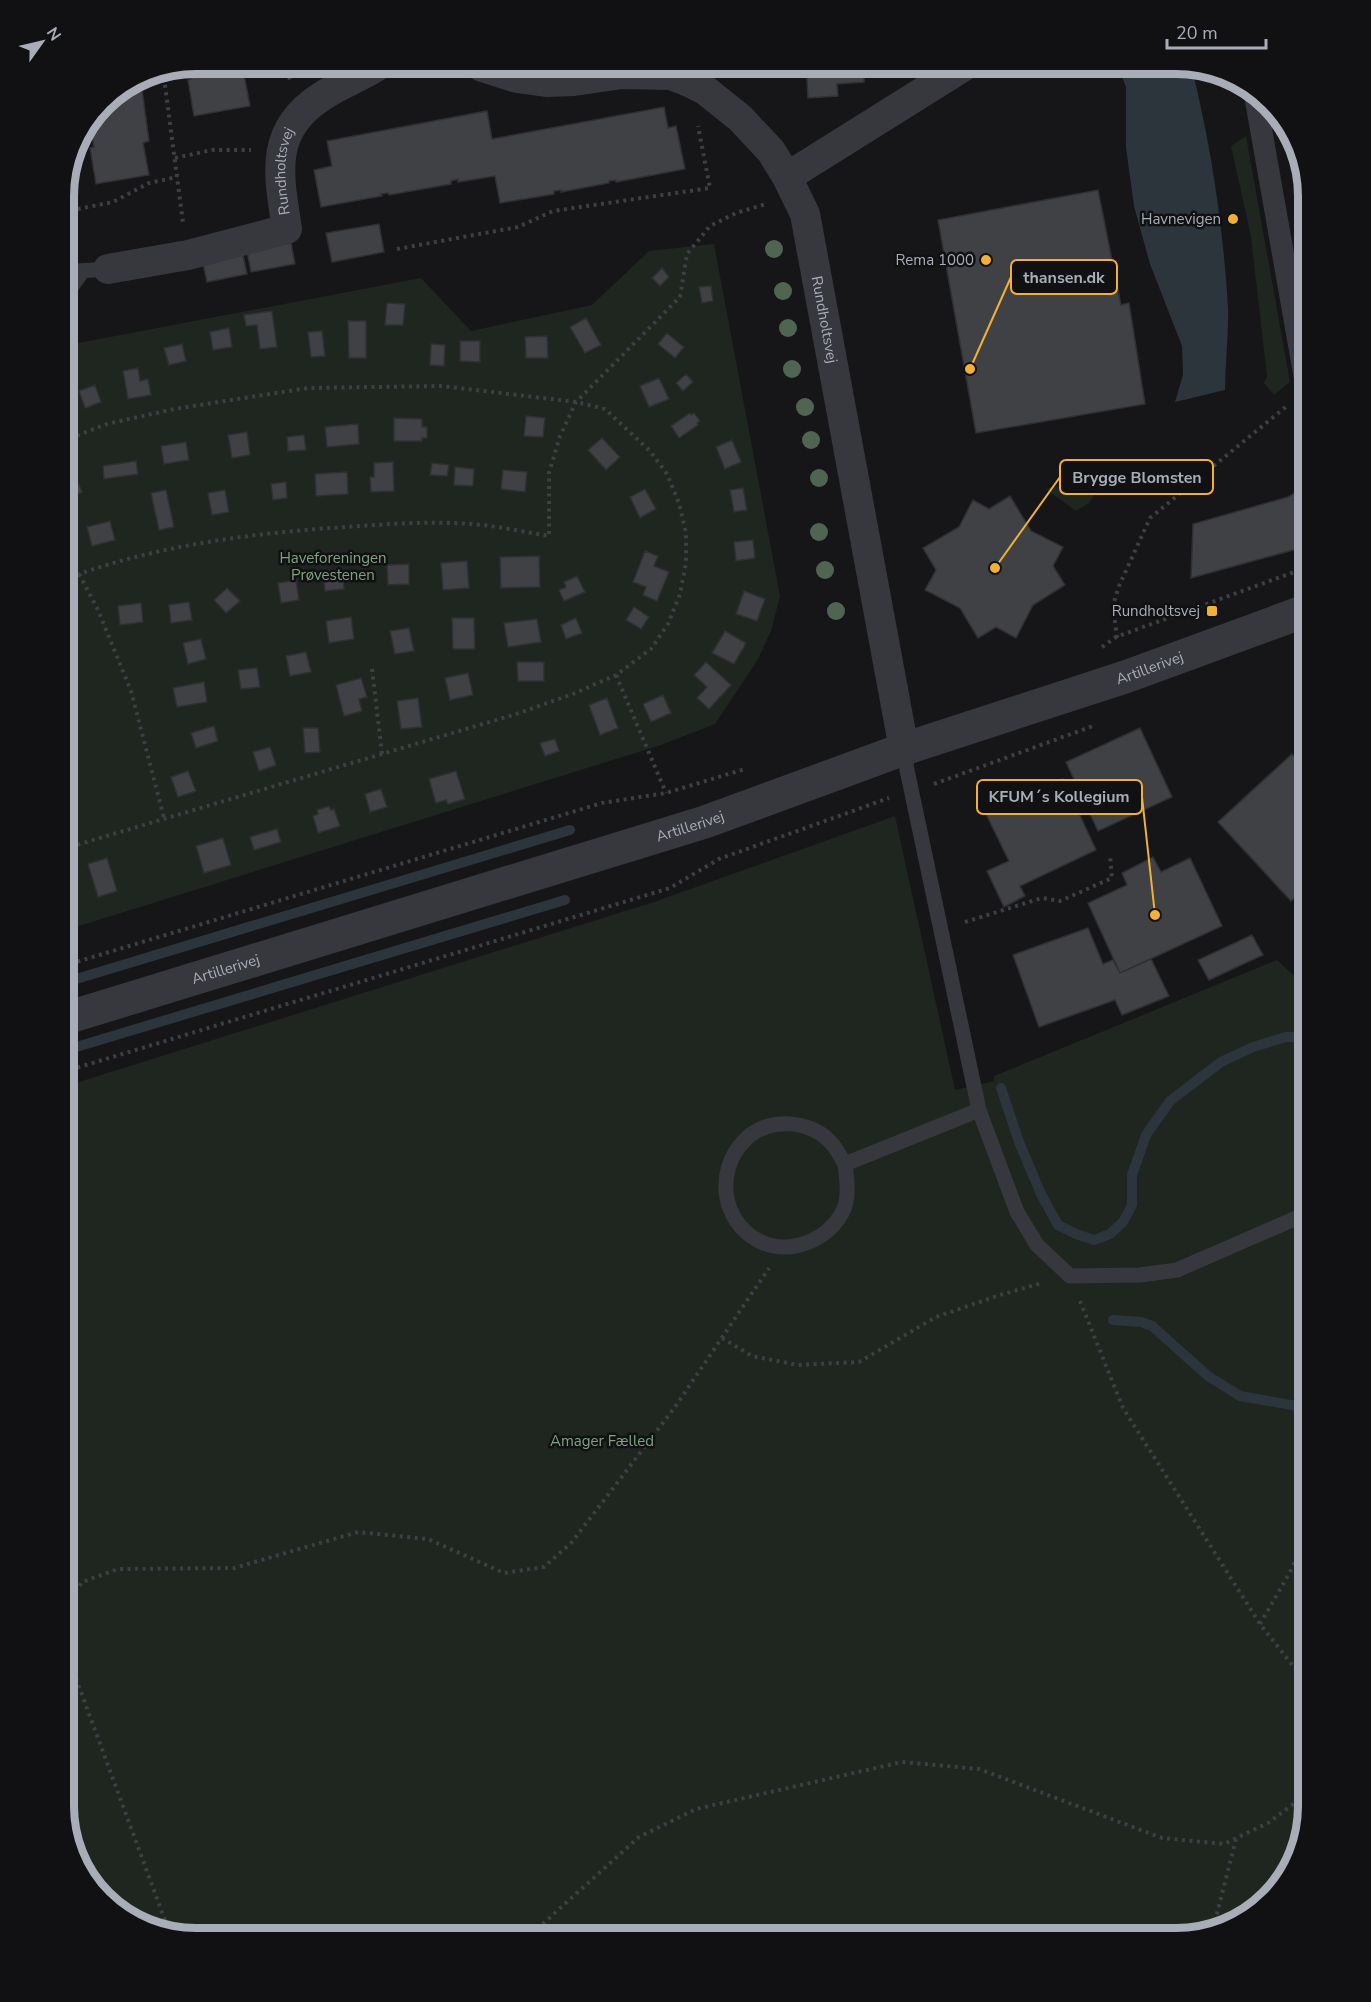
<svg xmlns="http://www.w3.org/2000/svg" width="1371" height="2002" viewBox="0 0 1371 2002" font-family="'Nunito Sans',sans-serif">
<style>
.green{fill:#1e261f}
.water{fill:#2c353c}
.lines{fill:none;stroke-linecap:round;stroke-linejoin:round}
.stream{stroke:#2c353c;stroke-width:10}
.building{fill:#404145;stroke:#303034;stroke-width:1.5}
.path{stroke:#3d3f44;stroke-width:4;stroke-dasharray:3 4.5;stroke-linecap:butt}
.service{stroke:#37383d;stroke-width:15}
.pedestrian{stroke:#37383d;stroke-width:22}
.minor{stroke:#37383d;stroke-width:30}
.tertiary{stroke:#37383d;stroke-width:33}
.tree{fill:#506452}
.poi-dot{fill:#f2b134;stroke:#111113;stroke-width:2}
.labels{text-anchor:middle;stroke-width:5;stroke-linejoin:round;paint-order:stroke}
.street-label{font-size:15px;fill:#a8adb8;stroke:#111113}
.poi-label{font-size:15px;fill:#a8adb8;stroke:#111113;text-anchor:end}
.park-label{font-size:15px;fill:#7fa381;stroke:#111113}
.rim{fill:none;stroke:#a8adb8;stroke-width:8}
.leader{fill:none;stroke:#f2b134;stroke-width:2}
.callout-dot{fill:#f2b134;stroke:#111113;stroke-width:2}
.callout{fill:#111113;stroke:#f2b134;stroke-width:2}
.callout-label{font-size:16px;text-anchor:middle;font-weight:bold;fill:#a8adb8}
</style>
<rect width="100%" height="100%" fill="#161618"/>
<path class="green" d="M1246 136 1290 382 1274 395 1264 383 1267 376 1251 237 1231 146Z
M67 172 74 215 63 228V188Z
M714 244 780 596 771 631 757 661 715 724 661 745 63 931V318L73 344 421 278 471 331 592 305 649 251Z
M1093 477 1096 492 1089 503 1076 511 1046 489Z
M895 816 955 1090 994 1081V1076L1277 960 1304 985 1308 981V1806L1290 1873 1241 1921 1175 1939H188L129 1921 81 1872 63 1806V1087L654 902Z"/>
<path class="water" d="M1106 63H1183L1191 65C1211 144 1223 226 1228 307 1229 334 1225 362 1225 390L1175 402 1183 375 1182 346 1150 264 1134 206 1126 147V87L1121 74Z"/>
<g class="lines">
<path class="stream" d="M63 983 570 830
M63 1051 565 900
M1001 1088 1019 1142 1041 1194 1058 1225 1076 1234 1094 1240 1110 1234 1123 1222 1132 1205V1175L1146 1135 1170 1101 1221 1062 1253 1047 1286 1037H1308
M1113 1320 1141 1322 1152 1326 1208 1376 1240 1396 1308 1408"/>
</g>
<path class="building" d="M196 63H245L247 74 244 75 250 106 194 116 188 80 192 79 189 64Z
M806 63H889V67L864 69V82L837 84 838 96 808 98Z
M144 74 146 81 141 82 149 141 143 143 149 175 96 184 90 148 94 147 89 121 102 102Z
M664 107 668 128 676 126 685 169 616 182V180L609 181V183L561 192V190L554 191V194L500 203 495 176 458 182V179L451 181V184L389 195 388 193 381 194 382 196 321 207 314 170 332 166 327 141 487 111 492 139Z
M1295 149 1308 196V219Z
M1098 190 1121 305 1129 303 1145 404 976 433 938 220Z
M379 224 384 252 332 262 326 233Z
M291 243 295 264 251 272 247 251Z
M241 246 247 274 207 282 201 254Z
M662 268 669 277 660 286 652 278Z
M711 286 713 301 702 303 699 287Z
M387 303 405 304 403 325H385Z
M272 311 277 347 260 349 257 325 246 326 244 315Z
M586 318 601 345 585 353 570 327Z
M348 321H366V358H349Z
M229 328 232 347 213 350 210 332Z
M322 331 325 356 311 357 308 332Z
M667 333 684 347 675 358 658 344Z
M547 336 548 358H526L525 337Z
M460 341H480V362L460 361Z
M182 344 186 361 169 365 164 348Z
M431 344 445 345 444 366 430 365Z
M138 368 140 381 148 379 151 395 128 399 123 371Z
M686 374 693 382 683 391 676 383Z
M659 378 669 399 649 407 640 386Z
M95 385 101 402 85 408 79 391Z
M690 413 691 415 694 413 700 421 697 423 698 425 679 438 671 426Z
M526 416 545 418 543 437 524 436Z
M394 418 422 419V427H427V438H422V441H394Z
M358 424 359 444 327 447 325 427Z
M247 432 250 455 232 458 228 435Z
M304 435 306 450 288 451 287 437Z
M602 438 620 457 606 470 588 450Z
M732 440 741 462 725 469 716 447Z
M186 442 189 460 164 464 161 446Z
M136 461 138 474 104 479 103 466Z
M393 462 394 491 371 492 370 477H374V463Z
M432 463 449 465 447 476 430 475Z
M455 467 474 469 473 486 454 485Z
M503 470 527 472 525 492 501 489Z
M347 472 348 494 316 496 315 474Z
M74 473 82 492 64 500 63 478Z
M286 482 287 498 273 500 271 484Z
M1308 485V546L1191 578 1193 524 1288 497Z
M743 488 747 510 734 512 730 490Z
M645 489 656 509 640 518 630 497Z
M166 490 174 527 159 530 151 493Z
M225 490 229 512 212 515 208 493Z
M1010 496 1031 531 1063 547 1053 566 1065 585 1033 605 1016 638 996 627 978 638 960 608 925 590 936 570 923 548 959 527 973 500 989 509Z
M110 521 115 540 92 546 87 527Z
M753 540 755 558 736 561 734 542Z
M645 551 658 556 654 566 669 572 657 601 643 595 646 587 633 582Z
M539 556 540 587 501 588 500 557Z
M467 561 469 588 443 590 441 563Z
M409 564V584L388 585 387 565Z
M342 570 344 589 325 591 323 571Z
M577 576 585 592 564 601 559 590 566 587 564 582Z
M296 580 299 600 281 603 278 583Z
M227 588 240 601 226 613 214 600Z
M744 591 765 599 757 621 736 614Z
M189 602 192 620 171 623 169 605Z
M141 603 143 622 120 625 118 606Z
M634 607 649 617 641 629 626 620Z
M351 617 354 639 329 643 326 621Z
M452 618H474L475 649H453Z
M576 618 582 633 566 639 561 625Z
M537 619 541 642 508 647 504 623Z
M409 628 414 651 395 654 390 631Z
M725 631 746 643 734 664 712 653Z
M201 639 206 659 188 664 183 643Z
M306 652 311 672 290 676 286 656Z
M517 662H544V681H518Z
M706 662 731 685 709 709 697 698 707 687 694 675Z
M257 668 260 687 241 689 238 670Z
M468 673 473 695 450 700 445 678Z
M361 678 367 697 359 699 362 711 344 716 336 685Z
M204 682 207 702 177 707 173 688Z
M663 695 671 713 651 722 643 704Z
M418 698 422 727 401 729 397 701Z
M607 698 618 728 600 735 589 705Z
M214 726 218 741 196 748 191 733Z
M303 728H318L320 752 305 753Z
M1140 728 1172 797 1098 831 1066 762Z
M555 739 559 751 545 756 540 743Z
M270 747 276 765 259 771 253 752Z
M1292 754 1302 765 1308 760V886L1291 901 1218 822Z
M188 771 196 791 178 797 171 777Z
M456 771 465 799 448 804 446 800 436 803 429 779Z
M1063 779 1096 850 1020 886 1025 896 1004 907 987 871 1009 861 986 814Z
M381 789 387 807 370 812 365 794Z
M329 806 331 810 334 809 340 826 318 833 313 816 318 814 317 810Z
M277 829 281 842 254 850 250 837Z
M223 838 231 865 204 873 196 846Z
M1153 857 1161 872 1190 858 1222 926 1120 973 1088 903 1127 885 1122 873Z
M107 858 117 891 98 897 88 864Z
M1088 928 1103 964 1113 960 1120 973 1151 959 1169 996 1122 1015 1115 1000 1039 1027 1013 955Z
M1252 935 1263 955 1209 980 1198 960Z"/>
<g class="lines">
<path class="path" d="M283 63 291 82
M163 70 183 223
M175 158 212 150H251
M63 212 113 202 149 183 177 177
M63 236 70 249
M397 249 518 227 553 211 710 188 698 126
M79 574 98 610 131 691 164 818
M63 580C150 546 253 533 345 527 387 524 430 521 472 524 498 526 524 532 549 536V473L560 436 576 402 680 297 687 254 710 226 736 213 766 204
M1117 638 1113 605 1119 586 1150 518 1287 406
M1102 647 1116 637 1308 567
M372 669 382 754
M616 675 666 793
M934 784 1093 726
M63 849 513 715 573 694 616 675 651 649 668 624 680 594 686 563V533L679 503 667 474 650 451 605 409 576 402 442 386 308 388 174 409 107 424 63 441
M965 922 1042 898 1060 901 1112 878 1110 855
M63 966 602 803 666 793 745 769
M63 1072 670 888 719 859 889 798
M1080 1301 1123 1408 1260 1624 1308 1685
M722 1338 752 1356 798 1365 859 1362 936 1317 1000 1295 1042 1283
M63 1611 82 1582 118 1569 234 1568 358 1532 428 1539 504 1573 544 1567 572 1542 675 1407 769 1268
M1260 1624 1290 1572 1308 1534
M63 1643 170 1934
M1213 1929 1236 1839
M526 1939 639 1837 696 1809 902 1762 979 1769 1162 1838 1224 1844 1268 1823 1308 1793"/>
<path class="service" d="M63 272 108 269
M63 298 83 271
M904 749 907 770 979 1110 1017 1212 1037 1245 1070 1276 1140 1275 1177 1270 1308 1213
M845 1164C847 1181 850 1198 842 1213 826 1241 789 1256 759 1241 721 1221 715 1171 744 1141 766 1116 813 1119 833 1145 838 1151 841 1158 845 1164L979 1110"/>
<path class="pedestrian" d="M1255 95 1307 390"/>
<g class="minor">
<path id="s1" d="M475 63 482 67 517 78 546 82 574 81 622 74 671 75 689 82 705 90 740 118 771 151 787 177 805 214 904 749"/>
<path d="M787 177 969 63"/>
<path id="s2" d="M108 269 188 255 287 229C279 176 268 131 321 97 340 84 363 76 382 63"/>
</g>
<path class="tertiary" id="s3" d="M63 1019 705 822 904 749 1128 676 1308 610"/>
</g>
<g class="tree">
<circle cx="774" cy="249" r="9"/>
<circle cx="783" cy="291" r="9"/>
<circle cx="788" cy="328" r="9"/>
<circle cx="792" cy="369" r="9"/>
<circle cx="805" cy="407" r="9"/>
<circle cx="811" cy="440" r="9"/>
<circle cx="819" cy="478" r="9"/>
<circle cx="819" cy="532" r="9"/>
<circle cx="825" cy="570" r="9"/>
<circle cx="836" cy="611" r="9"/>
</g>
<g class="poi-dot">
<circle cx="1233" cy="219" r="6"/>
<circle cx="986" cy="260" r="6"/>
<rect x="1206" y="605" width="12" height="12" rx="3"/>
</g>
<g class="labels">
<g class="street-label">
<text dy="5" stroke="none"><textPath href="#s2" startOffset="242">Rundholtsvej</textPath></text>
<text dy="5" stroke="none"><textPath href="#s1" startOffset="506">Rundholtsvej</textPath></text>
<text dy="5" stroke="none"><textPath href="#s3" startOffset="1142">Artillerivej</textPath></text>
<text dy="5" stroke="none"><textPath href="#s3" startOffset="656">Artillerivej</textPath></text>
<text dy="5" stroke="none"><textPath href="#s3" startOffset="170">Artillerivej</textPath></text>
</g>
<g class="poi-label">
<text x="1221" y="224">Havnevigen</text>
<text x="974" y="265">Rema 1000</text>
<text x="1200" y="616">Rundholtsvej</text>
</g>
<g class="park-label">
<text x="333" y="563">Haveforeningen<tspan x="333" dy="17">Prøvestenen</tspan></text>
<text x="602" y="1446">Amager Fælled</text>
</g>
</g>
<path d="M0 0H1371V2002H0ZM196 74H1176A122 122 0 0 1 1298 196V1806A122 122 0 0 1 1176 1928H196A122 122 0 0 1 74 1806V196A122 122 0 0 1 196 74Z" fill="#111113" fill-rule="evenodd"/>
<path class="rim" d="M196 74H1176A122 122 0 0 1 1298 196V1806A122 122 0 0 1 1176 1928H196A122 122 0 0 1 74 1806V196A122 122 0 0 1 196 74Z"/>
<path class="leader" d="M970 369L1011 277M995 568L1060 477M1155 915L1142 797"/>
<g class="callout-dot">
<circle cx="970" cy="369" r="6"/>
<circle cx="995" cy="568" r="6"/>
<circle cx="1155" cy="915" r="6"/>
</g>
<g class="callout">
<rect x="1011" y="260" width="106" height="34" rx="6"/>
<rect x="1060" y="460" width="153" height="34" rx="6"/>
<rect x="977" y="780" width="165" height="34" rx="6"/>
</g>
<g class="callout-label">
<text x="1064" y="283">thansen.dk</text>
<text x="1137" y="483">Brygge Blomsten</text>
<text x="1059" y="802">KFUM´s Kollegium</text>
</g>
<g transform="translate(42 42) rotate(56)" stroke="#111113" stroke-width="4.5" paint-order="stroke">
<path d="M0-4.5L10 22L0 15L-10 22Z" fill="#a8adb8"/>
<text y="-9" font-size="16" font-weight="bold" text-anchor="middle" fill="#a8adb8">N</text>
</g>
<path d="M1167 39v9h99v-9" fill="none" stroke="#a8adb8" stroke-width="3"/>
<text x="1176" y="39" font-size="18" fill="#a8adb8" stroke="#111113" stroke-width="4.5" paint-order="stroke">20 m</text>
</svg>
